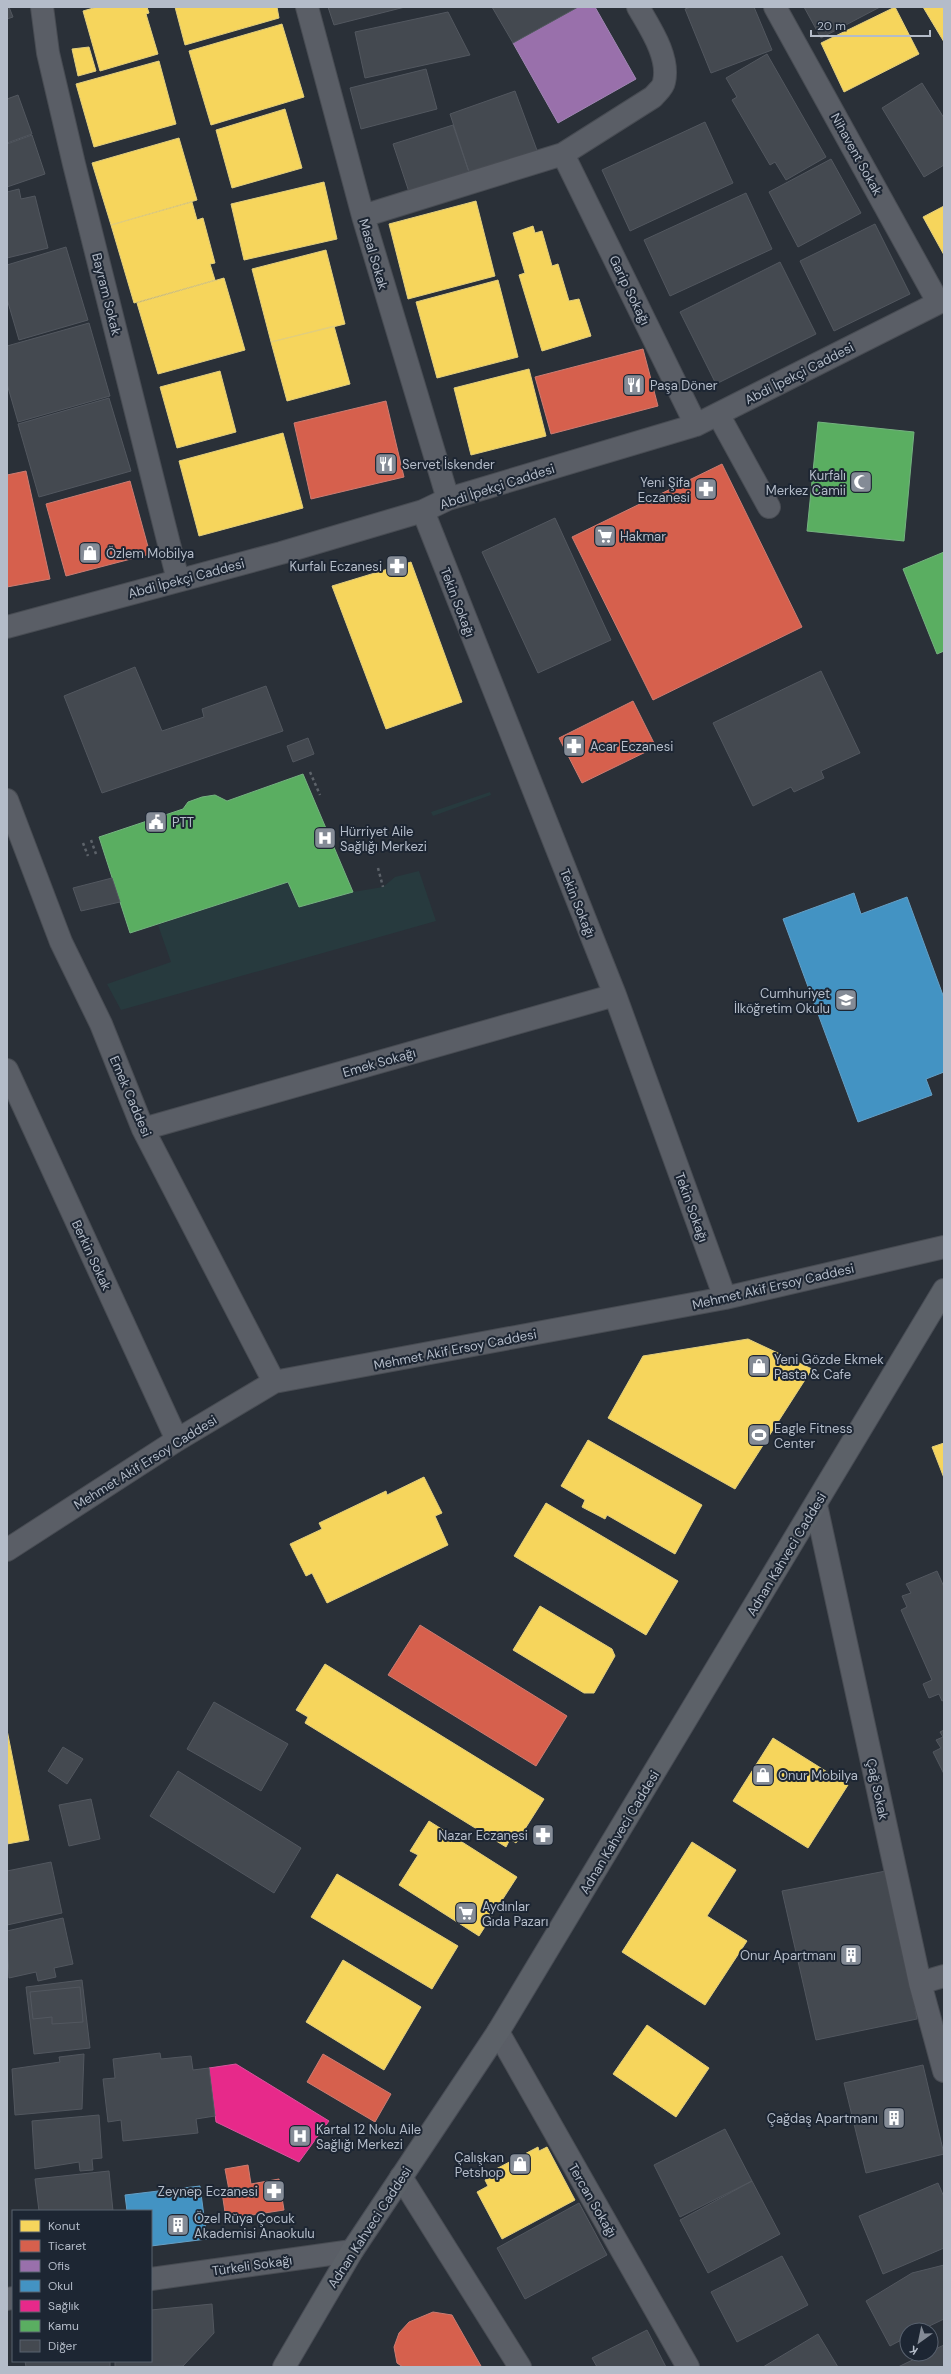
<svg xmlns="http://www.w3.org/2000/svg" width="951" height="2374" viewBox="0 0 951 2374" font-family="'DM Sans',sans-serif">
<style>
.green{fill:#273a3e}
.homes{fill:#f6d55c;stroke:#e2ce7d}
.shops{fill:#d6604d;stroke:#cc7c72}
.offices{fill:#9970ab;stroke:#a187b4}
.schools{fill:#4393c3;stroke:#659fc5}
.health{fill:#e7298a;stroke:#d8559d}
.public{fill:#5aae61;stroke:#75b280}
.building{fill:#444950;stroke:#52575f}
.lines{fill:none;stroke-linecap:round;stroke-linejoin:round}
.minor-casing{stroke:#484c53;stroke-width:24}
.major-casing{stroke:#484c55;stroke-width:24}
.path{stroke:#5d636a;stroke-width:2.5;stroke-dasharray:3 3;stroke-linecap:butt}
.minor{stroke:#5a5e66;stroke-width:22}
.major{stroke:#5c6168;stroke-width:22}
.labels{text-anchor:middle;stroke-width:4;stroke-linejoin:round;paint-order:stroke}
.street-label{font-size:13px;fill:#b4bcc9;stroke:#1d2633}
.poi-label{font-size:13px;fill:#b4bcc9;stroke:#1d2633;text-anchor:start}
</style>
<rect width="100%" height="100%" fill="#2a3038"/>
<path class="green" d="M490 792 491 795 433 816 431 812Z
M419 871 436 921 121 1010 107 984 171 962 158 925 288 882 299 907 353 892 383 887 395 877Z"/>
<path class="homes" d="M97 7H147L149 13 146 14 158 54 100 71 83 11Z
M175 7H277L279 18 185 45Z
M895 7 919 54 844 92 821 43Z
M923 7H944V42Z
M282 24 304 97 211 125 189 51Z
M89 47 96 71 78 76 72 49Z
M159 61 176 124 94 147 76 84Z
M285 109 302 168 232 188 216 130Z
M179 138 197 200 111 225 92 163Z
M324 182 337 239 244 260 231 204Z
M476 201 495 276 408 299 389 224Z
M192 202 197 220 203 218 215 263 210 264 215 280 134 303 111 225Z
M944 206V255L923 217Z
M533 226 535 233 542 231 552 266 558 264 569 301 579 299 591 336 542 351 519 275 525 273 513 233Z
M326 250 345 324 271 342 252 269Z
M224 278 245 350 158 374 137 303Z
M498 280 518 357 437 378 416 302Z
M334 326 350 384 287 401 271 342Z
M529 369 546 436 471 455 454 388Z
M220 371 236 432 177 448 160 387Z
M283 433 303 508 199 536 179 461Z
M411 562 462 702 386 729 332 586Z
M748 1339 812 1369 735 1489 608 1418 643 1356Z
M588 1440 702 1505 675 1554 607 1515 605 1519 582 1507 585 1500 561 1486Z
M944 1443V1478L932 1447Z
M424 1477 442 1513 435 1516 448 1545 327 1603 312 1573 306 1576 290 1544 322 1529 319 1523 386 1491 387 1495Z
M546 1503 678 1581 646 1635 514 1556Z
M540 1606 612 1649 615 1656 594 1693H584L513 1650Z
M325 1664 544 1799 516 1843 510 1839 506 1847 305 1723 308 1717 296 1710Z
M7 1730 29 1840 7 1844Z
M773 1738 848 1785 808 1848 733 1801Z
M429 1821 517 1877 479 1936 399 1885 418 1855 410 1851Z
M692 1842 736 1870 707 1916 747 1941 705 2005 622 1952Z
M337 1874 458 1946 432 1989 311 1917Z
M343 1960 421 2007 384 2070 306 2022Z
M647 2025 709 2068 676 2117 613 2074Z
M538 2147 539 2151 547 2147 575 2200 502 2239 477 2192 488 2186 485 2180 497 2174 496 2169Z"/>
<path class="shops" d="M643 349 658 406 551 434 535 377Z
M386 401 404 477 311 499 294 423Z
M722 464 802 627 653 700 572 537Z
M26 471 50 579 7 587V475Z
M130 481 150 554 66 576 46 504Z
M633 701 656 747 582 783 559 738Z
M420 1625 567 1716 536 1766 388 1675Z
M323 2054 391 2094 375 2122 307 2082Z
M248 2165 251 2184 279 2179 284 2210 226 2219 222 2192 229 2190 225 2169Z
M433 2312 452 2315 481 2366 403 2367 397 2363 394 2347 399 2333 409 2322Z"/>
<path class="offices" d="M578 7H595L636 79 558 123 513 43Z"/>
<path class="schools" d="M854 893 861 914 907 897 944 998V1072L926 1079 932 1095 858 1122 783 919Z
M200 2186 207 2239 151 2246V2211H127L125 2195Z"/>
<path class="health" d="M236 2064 329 2121 299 2162 216 2122 209 2068Z"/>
<path class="public" d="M818 422 914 432 904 541 807 531Z
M944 552V651L937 654 903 569Z
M303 774 353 892 299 907 288 882 130 933 99 837 183 809 188 802 202 797 215 795 227 801Z"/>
<path class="building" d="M7 7H9L13 17 7 19Z
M328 7H405L334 25Z
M492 7H578L513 43Z
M691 7H754L772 50 711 73 685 9Z
M804 7H880L821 38Z
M448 12 470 55 365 78 355 32Z
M767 54 826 157 786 180 775 162 770 165 732 100 737 97 726 78Z
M426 69 437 109 361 129 350 88Z
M922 83 944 118V165L924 177 882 108Z
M515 91 538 153 470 175 450 114Z
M18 95 32 134 7 143V99Z
M705 122 733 183 630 231 602 170Z
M453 125 470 175 410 195 393 144Z
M32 135 45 174 7 187V144Z
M831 159 861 213 798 247 769 192Z
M19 189 21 199 35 196 48 248 7 258V192Z
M746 193 772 249 670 296 644 240Z
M875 224 910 294 834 331 800 261Z
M66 247 88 320 19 340 7 299V265Z
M780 262 816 334 716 384 680 312Z
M89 323 110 396 18 422 7 384V346Z
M109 398 131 471 39 497 18 424Z
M555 518 611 640 538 673 482 552Z
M135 667 162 731 204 717 202 709 266 686 283 731 102 793 64 696Z
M821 671 860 753 821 771 824 778 794 792 791 787 753 806 713 723Z
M308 738 314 754 293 762 287 746Z
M112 878 120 902 81 911 73 888Z
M937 1571 944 1587V1700L942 1701 939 1694 929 1698 923 1684 932 1680 901 1610 907 1607 902 1596 911 1593 906 1584Z
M214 1702 288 1744 261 1791 187 1749Z
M944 1730V1774L933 1752 941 1748 936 1740 943 1737 940 1732Z
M63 1747 83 1759 67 1784 48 1771Z
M178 1771 301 1848 274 1893 150 1816Z
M91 1799 100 1839 69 1846 59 1805Z
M51 1862 62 1913 7 1925V1871Z
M891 1870 917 2019 816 2040 782 1891Z
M63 1918 73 1964 54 1968 56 1977 38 1981 36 1972 9 1978 7 1931Z
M82 1980 90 2048 34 2054 26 1987Z
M80 1987 83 2022 52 2024V2017L33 2019 30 1992Z
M160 2053 161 2059 191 2056 193 2070 209 2068 215 2116 196 2119 198 2133 123 2141 121 2120 108 2122 103 2079 115 2078 113 2059Z
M84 2054 82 2109 15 2115 12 2069 60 2062 59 2057Z
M923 2065 944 2154 866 2173 844 2083Z
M99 2115 102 2158 92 2159 93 2170 80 2171 79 2162 35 2169 32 2121Z
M725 2129 752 2181 680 2217 654 2165Z
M109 2171 113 2211H39L35 2179Z
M752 2181 780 2234 708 2273 680 2220Z
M938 2183 944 2197V2248L883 2274 859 2216Z
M579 2203 607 2255 525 2299 497 2248Z
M782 2256 808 2305 737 2342 711 2292Z
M944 2265V2319L921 2330H907V2337L890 2346 866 2301 912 2273Z
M212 2304 214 2333 183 2366 115 2367V2361H151V2310Z
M647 2330 666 2367H597L592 2358Z
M818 2334 838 2367H763Z
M944 2345V2367H898L925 2354H931V2351Z
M25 2361H110V2367H26Z"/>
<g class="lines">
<g class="minor-casing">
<path id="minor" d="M42 7 48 53 74 164 178 580
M307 7 363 216 448 499
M775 7 938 302
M563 154 696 425
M363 216 563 154 653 97C656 93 663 88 664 82 670 57 650 28 638 7
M718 414 769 507
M423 511 615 995 725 1298
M7 627 281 553 423 511 448 499 696 425 944 300
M7 800 61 942 101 1024 143 1129 274 1382
M7 1070 177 1440
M143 1129 615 995
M816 1505 920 1983 944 2071
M7 1550 177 1440 274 1382 725 1298 944 1247
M920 1983 944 1976
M498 2032 688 2367
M401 2177 520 2367
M151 2279 352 2251
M7 2299 13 2298"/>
</g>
<g class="major-casing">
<path id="major" d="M284 2367 352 2251 498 2032 944 1290"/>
</g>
<path class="path" d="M310 772 320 795
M91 840 96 854
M83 843 88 856
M378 868 383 887"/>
<use href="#minor" class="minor"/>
<use href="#major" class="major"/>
</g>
<defs>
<g id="restaurant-square" transform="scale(1.15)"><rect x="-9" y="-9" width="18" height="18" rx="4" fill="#848b96" stroke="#1d2633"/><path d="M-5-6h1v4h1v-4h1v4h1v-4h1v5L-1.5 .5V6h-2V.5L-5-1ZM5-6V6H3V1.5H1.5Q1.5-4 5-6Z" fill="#fff"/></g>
<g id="mosque-square" transform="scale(1.15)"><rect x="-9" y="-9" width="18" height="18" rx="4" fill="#848b96" stroke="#1d2633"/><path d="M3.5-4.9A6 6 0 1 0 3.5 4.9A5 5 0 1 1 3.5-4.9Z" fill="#fff"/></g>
<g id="pharmacy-square" transform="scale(1.15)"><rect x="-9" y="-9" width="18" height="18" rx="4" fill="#848b96" stroke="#1d2633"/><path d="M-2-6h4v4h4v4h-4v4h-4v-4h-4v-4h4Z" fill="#fff"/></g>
<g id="supermarket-square" transform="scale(1.15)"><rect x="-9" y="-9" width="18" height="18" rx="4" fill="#848b96" stroke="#1d2633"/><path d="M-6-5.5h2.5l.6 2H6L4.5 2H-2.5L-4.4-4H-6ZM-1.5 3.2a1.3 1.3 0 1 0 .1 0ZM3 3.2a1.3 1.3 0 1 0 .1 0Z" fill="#fff"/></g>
<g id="shop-square" transform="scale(1.15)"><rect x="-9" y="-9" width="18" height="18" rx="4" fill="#848b96" stroke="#1d2633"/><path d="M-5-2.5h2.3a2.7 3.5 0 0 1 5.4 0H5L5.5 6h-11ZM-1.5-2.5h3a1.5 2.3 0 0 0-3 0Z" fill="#fff"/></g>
<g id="civic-square" transform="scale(1.15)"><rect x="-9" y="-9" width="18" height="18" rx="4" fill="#848b96" stroke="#1d2633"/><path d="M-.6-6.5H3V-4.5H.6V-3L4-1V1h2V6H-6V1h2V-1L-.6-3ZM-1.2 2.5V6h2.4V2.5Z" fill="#fff"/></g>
<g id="hospital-square" transform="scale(1.15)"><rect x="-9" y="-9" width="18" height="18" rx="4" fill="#848b96" stroke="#1d2633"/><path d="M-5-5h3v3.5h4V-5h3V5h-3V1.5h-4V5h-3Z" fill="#fff"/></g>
<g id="school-square" transform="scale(1.15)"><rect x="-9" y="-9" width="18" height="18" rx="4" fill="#848b96" stroke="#1d2633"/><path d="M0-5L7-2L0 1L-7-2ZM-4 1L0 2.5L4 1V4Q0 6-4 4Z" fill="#fff"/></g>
<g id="stadium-square" transform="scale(1.15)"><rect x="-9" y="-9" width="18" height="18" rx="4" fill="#848b96" stroke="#1d2633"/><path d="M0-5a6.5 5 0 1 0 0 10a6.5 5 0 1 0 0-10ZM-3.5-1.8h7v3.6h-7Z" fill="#fff"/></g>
<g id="building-square" transform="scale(1.15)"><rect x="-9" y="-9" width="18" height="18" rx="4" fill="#848b96" stroke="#1d2633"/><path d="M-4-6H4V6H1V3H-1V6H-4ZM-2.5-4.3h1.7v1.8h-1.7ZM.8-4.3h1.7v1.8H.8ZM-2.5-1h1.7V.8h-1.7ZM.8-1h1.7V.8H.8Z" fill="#fff"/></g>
</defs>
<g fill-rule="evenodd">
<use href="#restaurant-square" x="634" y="385"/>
<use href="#restaurant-square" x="386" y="464"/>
<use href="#mosque-square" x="861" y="482"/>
<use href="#pharmacy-square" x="706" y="489"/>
<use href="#supermarket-square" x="605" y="536"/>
<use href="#shop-square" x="90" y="553"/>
<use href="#pharmacy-square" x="397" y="566"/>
<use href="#pharmacy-square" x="574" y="746"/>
<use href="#civic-square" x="156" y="822"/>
<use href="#hospital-square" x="325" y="838"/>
<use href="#school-square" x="846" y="1000"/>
<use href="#shop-square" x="759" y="1366"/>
<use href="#stadium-square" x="759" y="1435"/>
<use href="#shop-square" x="763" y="1775"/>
<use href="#pharmacy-square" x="543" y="1835"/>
<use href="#supermarket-square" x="466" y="1913"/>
<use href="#building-square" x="851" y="1955"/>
<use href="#building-square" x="894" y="2118"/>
<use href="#hospital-square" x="300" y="2136"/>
<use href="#shop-square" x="520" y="2164"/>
<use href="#pharmacy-square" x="274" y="2191"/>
<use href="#building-square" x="178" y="2225"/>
</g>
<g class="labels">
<g class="street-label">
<text transform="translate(857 154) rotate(61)" y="5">Nihavent Sokak</text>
<text transform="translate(374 254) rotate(74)" y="5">Masal Sokak</text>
<text transform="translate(630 290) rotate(64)" y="5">Garip Sokağı</text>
<text transform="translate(107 294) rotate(76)" y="5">Bayram Sokak</text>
<text transform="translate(799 373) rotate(-27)" y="5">Abdi İpekçi Caddesi</text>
<text transform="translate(497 486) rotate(-18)" y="5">Abdi İpekçi Caddesi</text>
<text transform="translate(186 578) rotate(-15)" y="5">Abdi İpekçi Caddesi</text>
<text transform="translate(458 602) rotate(69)" y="5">Tekin Sokağı</text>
<text transform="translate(578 903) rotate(68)" y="5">Tekin Sokağı</text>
<text transform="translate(379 1062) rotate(-16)" y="5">Emek Sokağı</text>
<text transform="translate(131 1096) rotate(67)" y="5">Emek Caddesi</text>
<text transform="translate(692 1207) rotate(70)" y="5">Tekin Sokağı</text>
<text transform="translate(92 1255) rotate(65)" y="5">Berkin Sokak</text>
<text transform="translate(773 1286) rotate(-13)" y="5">Mehmet Akif Ersoy Caddesi</text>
<text transform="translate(455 1349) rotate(-11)" y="5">Mehmet Akif Ersoy Caddesi</text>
<text transform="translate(145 1462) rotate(-32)" y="5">Mehmet Akif Ersoy Caddesi</text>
<text transform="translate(786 1554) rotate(-59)" y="5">Adnan Kahveci Caddesi</text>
<text transform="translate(878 1789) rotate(78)" y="5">Çağ Sokak</text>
<text transform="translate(619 1832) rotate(-59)" y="5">Adnan Kahveci Caddesi</text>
<text transform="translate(593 2200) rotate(60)" y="5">Tercan Sokağı</text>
<text transform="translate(369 2227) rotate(-57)" y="5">Adnan Kahveci Caddesi</text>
<text transform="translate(252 2265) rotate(-8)" y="5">Türkeli Sokağı</text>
</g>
<g class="poi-label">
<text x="650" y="390">Paşa Döner</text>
<text x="402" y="469">Servet İskender</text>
<text x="846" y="480" text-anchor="end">Kurfalı<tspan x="846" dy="15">Merkez Camii</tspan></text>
<text x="690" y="487" text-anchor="end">Yeni Şifa<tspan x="690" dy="15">Eczanesi</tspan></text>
<text x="620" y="541">Hakmar</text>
<text x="106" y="558">Özlem Mobilya</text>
<text x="382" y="571" text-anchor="end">Kurfalı Eczanesi</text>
<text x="590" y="751">Acar Eczanesi</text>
<text x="172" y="827">PTT</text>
<text x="340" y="836">Hürriyet Aile<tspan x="340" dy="15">Sağlığı Merkezi</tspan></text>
<text x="830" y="998" text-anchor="end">Cumhuriyet<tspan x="830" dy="15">İlköğretim Okulu</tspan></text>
<text x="774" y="1364">Yeni Gözde Ekmek<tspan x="774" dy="15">Pasta &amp; Cafe</tspan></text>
<text x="774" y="1433">Eagle Fitness<tspan x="774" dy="15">Center</tspan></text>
<text x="778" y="1780">Onur Mobilya</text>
<text x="528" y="1840" text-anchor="end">Nazar Eczanesi</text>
<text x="482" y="1911">Aydınlar<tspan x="482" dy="15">Gıda Pazarı</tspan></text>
<text x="836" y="1960" text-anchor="end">Onur Apartmanı</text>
<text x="878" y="2123" text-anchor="end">Çağdaş Apartmanı</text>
<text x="316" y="2134">Kartal 12 Nolu Aile<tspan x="316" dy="15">Sağlığı Merkezi</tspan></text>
<text x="504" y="2162" text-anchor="end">Çalışkan<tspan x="504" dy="15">Petshop</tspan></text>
<text x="258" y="2196" text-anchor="end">Zeynep Eczanesi</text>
<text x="194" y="2223">Özel Rüya Çocuk<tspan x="194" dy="15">Akademisi Anaokulu</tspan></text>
</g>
</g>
<rect width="951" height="2374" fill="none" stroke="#b4bcc9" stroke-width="16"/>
<rect x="12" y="2210" width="140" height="152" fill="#1d2633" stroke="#59626f"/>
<rect x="20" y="2220" width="20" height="12" fill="#f6d55c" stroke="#59626f"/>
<text x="48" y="2230" font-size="12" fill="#b4bcc9">Konut</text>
<rect x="20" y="2240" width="20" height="12" fill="#d6604d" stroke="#59626f"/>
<text x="48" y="2250" font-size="12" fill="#b4bcc9">Ticaret</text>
<rect x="20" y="2260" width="20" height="12" fill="#9970ab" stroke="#59626f"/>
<text x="48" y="2270" font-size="12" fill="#b4bcc9">Ofis</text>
<rect x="20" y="2280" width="20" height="12" fill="#4393c3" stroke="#59626f"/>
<text x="48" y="2290" font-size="12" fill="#b4bcc9">Okul</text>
<rect x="20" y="2300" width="20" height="12" fill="#e7298a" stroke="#59626f"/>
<text x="48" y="2310" font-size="12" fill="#b4bcc9">Sağlık</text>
<rect x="20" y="2320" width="20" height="12" fill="#5aae61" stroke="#59626f"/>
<text x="48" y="2330" font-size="12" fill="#b4bcc9">Kamu</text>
<rect x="20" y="2340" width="20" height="12" fill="#444950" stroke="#59626f"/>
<text x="48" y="2350" font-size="12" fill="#b4bcc9">Diğer</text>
<g transform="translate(919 2342) rotate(213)"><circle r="19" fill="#1d2633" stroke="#59626f"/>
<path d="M0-3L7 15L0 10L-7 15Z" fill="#848b96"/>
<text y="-6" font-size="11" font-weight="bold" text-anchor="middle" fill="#b4bcc9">K</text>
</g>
<path d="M811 30v6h119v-6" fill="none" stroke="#b4bcc9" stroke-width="2"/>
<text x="817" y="30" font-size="12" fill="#b4bcc9" stroke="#1d2633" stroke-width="3" paint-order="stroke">20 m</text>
</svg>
